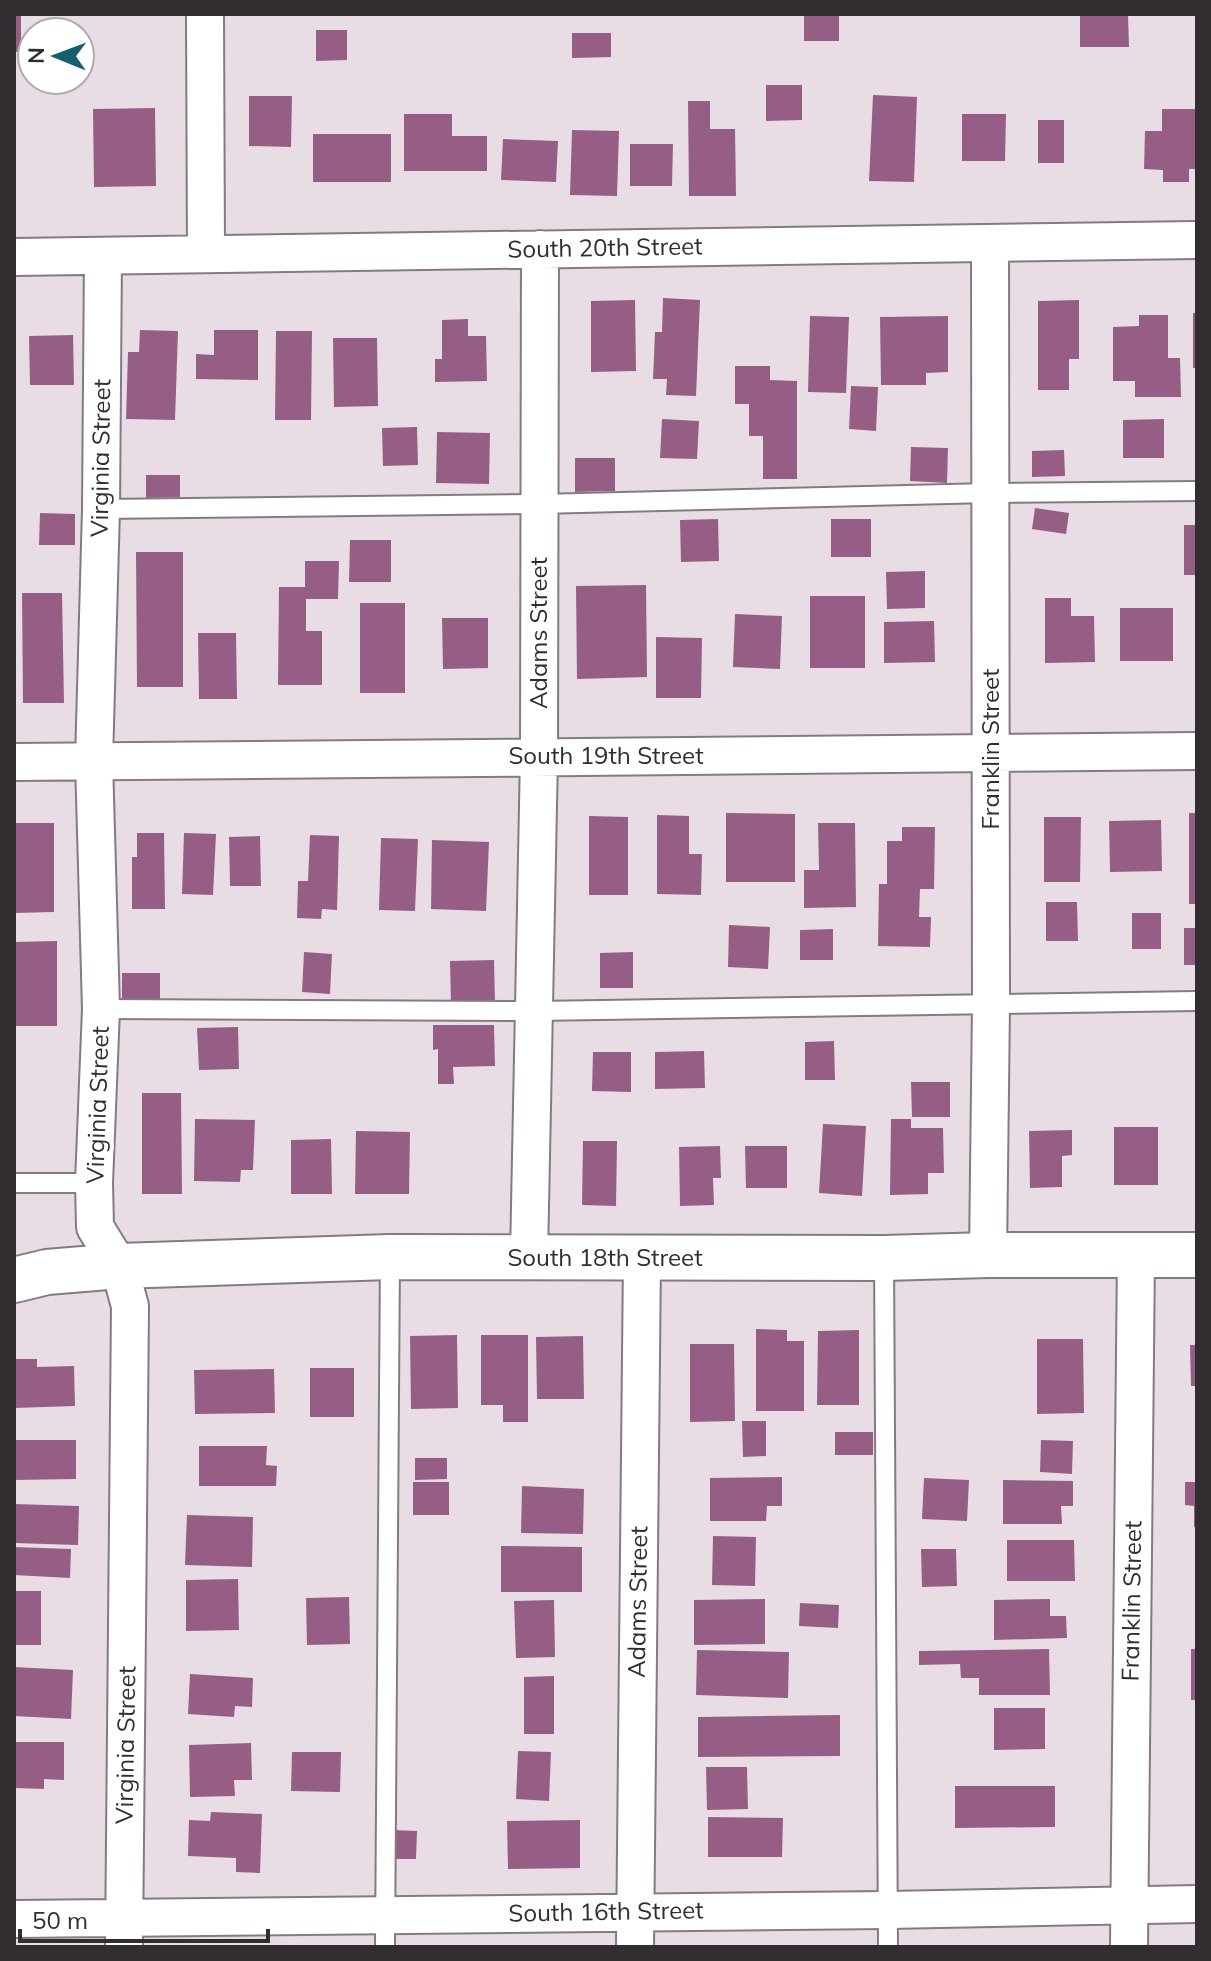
<svg xmlns="http://www.w3.org/2000/svg" width="1211" height="1961" viewBox="0 0 1211 1961" font-family="Mulish,sans-serif">
<style>
.building{fill:#975e85}
.lines{fill:none;stroke-linecap:round;stroke-linejoin:round}
.service-casing{stroke:#847b80;stroke-width:22}
.minor-casing{stroke:#847b80;stroke-width:40}
.secondary-casing{stroke:#847b80;stroke-width:48}
.service{stroke:#fff;stroke-width:18}
.minor{stroke:#fff;stroke-width:36}
.secondary{stroke:#fff;stroke-width:44}
.labels{text-anchor:middle;stroke-width:8;stroke-linejoin:round;paint-order:stroke}
.street-label{font-size:24px;fill:#312d30;stroke:#fff}
</style>
<rect width="100%" height="100%" fill="#e8dde4"/>
<path class="building" d="M14 14H21V52H14Z
M804 14H839V41H804Z
M1080 14H1128L1129 47H1080Z
M316 30H347V60L316 61Z
M572 33H611V57L572 58Z
M766 85H802V120L766 121Z
M873 95 917 97 914 182 869 181Z
M249 96H292L291 147 249 146Z
M688 101H710V129H735L736 196H689Z
M155 108 156 186 94 187 93 109Z
M1162 109H1197V169H1189V182H1163V170L1144 169 1145 131H1162Z
M404 114H452V136H487V171H404Z
M962 114H1006L1005 161H962Z
M1038 120H1064V163H1038Z
M572 130 619 131 617 196 570 195Z
M313 134H391V182H313Z
M503 139 558 141 556 182 501 180Z
M630 144H673L672 186H630Z
M663 298 700 300 696 396 666 395 667 379H653L655 332H662Z
M635 300 636 371 591 372V301Z
M1079 300V359H1069V390H1038V301Z
M1193 313H1197V368H1193Z
M1139 315H1168V358H1180L1181 397H1135V381H1113V327L1139 326Z
M810 316 849 317 846 393 808 392Z
M948 316V372L926 373V385H881L880 317Z
M468 319V336H486L487 381 435 382V359H442V320Z
M140 330 178 331 175 420 126 419 128 352H139Z
M214 330H258V380L196 379V354L214 355Z
M276 331H312L311 420H275Z
M73 335 74 385H30L29 336Z
M333 338H377L378 406 334 407Z
M735 366H770V380L797 381V479H763V436H749V404H735Z
M851 386 878 387 876 431 849 429Z
M662 419 699 421 697 459 660 458Z
M1164 419V458H1123V420Z
M417 427 418 465 383 466 382 428Z
M437 432 490 433 489 484 436 483Z
M911 447 948 448 947 483 910 481Z
M1064 450 1065 476 1032 477V451Z
M575 458H615V491L575 492Z
M146 475H180V497L146 498Z
M1035 508 1069 513 1066 534 1032 529Z
M40 513 75 514V545H39Z
M718 519 719 561 681 562 680 520Z
M831 519H871V557H831Z
M1184 525H1197V575H1184Z
M350 540H391V582H349Z
M136 552H183V687H137Z
M305 561H339L338 599H306V631H322V685H278L279 587H305Z
M925 571V608L887 609 886 572Z
M646 585 647 677 577 679 576 586Z
M22 593H62L64 703H23Z
M810 596H865V668H810Z
M1045 598H1071V616H1094L1095 662 1045 663Z
M360 603H405V693H360Z
M1120 608H1173V661H1120Z
M735 614 782 616 780 669 733 667Z
M442 618H488V668L443 669Z
M934 621 935 662 884 663V622Z
M198 633H236L237 699H199Z
M656 637 702 638 701 698H656Z
M726 813 795 814V882H726Z
M1189 813H1197V904H1189Z
M657 815 689 816V854H702L701 895 657 894Z
M589 816 628 817V895H589Z
M1044 817H1081L1080 882H1044Z
M1161 820 1162 871 1110 872 1109 821Z
M14 823H54V912L14 913Z
M818 823H855L856 907 804 908V870H819Z
M902 827H935L934 889H920L919 917H931L930 947 878 946 879 884H887V841H902Z
M137 833H164L165 909H132V857H137Z
M184 833 216 834 213 895 182 894Z
M310 835 339 836 337 910 322 909 321 919 297 918 298 881H308Z
M260 836 261 886H230L229 837Z
M381 838 418 839 415 911 379 910Z
M432 840 489 842 486 911 431 909Z
M1046 902H1077L1078 941H1046Z
M1132 913H1161V949H1132Z
M729 925 770 927 768 969 728 967Z
M1184 928H1197V965H1184Z
M833 929V960H800V930Z
M57 941V1026H14V942Z
M304 952 332 954 330 994 302 992Z
M633 952V988H600V953Z
M494 960 495 1003 451 1004 450 961Z
M122 973H160V1001H122Z
M433 1025H494L495 1066 453 1067 454 1084H438V1049L433 1050Z
M238 1027 239 1069 199 1070 197 1028Z
M834 1041 835 1080H805V1042Z
M704 1051 705 1088 655 1089V1052Z
M593 1052H631V1092L592 1091Z
M911 1082H950V1117H912Z
M142 1093H181L182 1194H142Z
M195 1119 255 1120 253 1170H241L240 1182 194 1181Z
M891 1119H911V1128H943L944 1173H928V1194L890 1195Z
M823 1124 866 1126 862 1196 819 1193Z
M1114 1127H1158V1185H1114Z
M1072 1130V1155L1062 1156V1187L1030 1188 1029 1131Z
M356 1131 410 1132 409 1194H355Z
M331 1139 332 1194H291V1140Z
M583 1141H617L616 1206 582 1205Z
M720 1146 721 1178H713L714 1205 680 1206 679 1147Z
M745 1146H787V1188H746Z
M756 1329 787 1330V1341H804V1411H756Z
M859 1330V1405H817L818 1331Z
M457 1335 458 1408 411 1409 410 1336Z
M481 1335H528V1422H503V1405H481Z
M583 1336 584 1399H537L536 1337Z
M1037 1339H1083L1084 1413 1037 1414Z
M690 1344H734L735 1421 690 1422Z
M1190 1345H1197V1386H1191Z
M14 1359H37V1367L74 1366 75 1406 14 1408Z
M310 1368H354V1417H310Z
M274 1369 275 1413 195 1414 194 1370Z
M742 1421H766V1456L743 1457Z
M835 1432H873V1455H835Z
M14 1440H76V1479L14 1480Z
M1041 1440 1073 1441 1072 1474 1040 1472Z
M199 1446H267L266 1465 277 1466 276 1486H199Z
M415 1458H447V1479L415 1480Z
M782 1477V1506H767L766 1521H710V1478Z
M924 1478 969 1480 967 1521 922 1519Z
M1003 1480 1073 1481V1506H1061L1062 1524H1003Z
M413 1482H449V1515H413Z
M1185 1482H1197V1527H1194V1506L1185 1505Z
M522 1486 584 1489 583 1534 521 1533Z
M14 1504 79 1506 78 1545 14 1543Z
M187 1515 253 1517 252 1567 185 1565Z
M713 1536 756 1537 755 1586 712 1585Z
M1007 1540H1074L1075 1581H1007Z
M501 1546 582 1547V1592H501Z
M14 1547 71 1549 70 1578 14 1575Z
M921 1549H956L957 1586 922 1587Z
M238 1579 239 1630 186 1631V1580Z
M14 1591H41V1645H14Z
M349 1597 350 1644 307 1645 306 1598Z
M765 1599V1644L694 1645V1600Z
M1050 1599V1616H1066L1067 1638 994 1640V1600Z
M554 1600 555 1657 516 1658 514 1601Z
M800 1603 839 1605 838 1628 799 1626Z
M1049 1649 1050 1695H979V1678H961L960 1664 919 1665V1651Z
M1191 1649H1197V1700H1191Z
M697 1650 789 1652 788 1698 696 1695Z
M14 1667 73 1670 71 1719 14 1716Z
M190 1674 253 1678 252 1707 235 1706 234 1717 188 1714Z
M554 1676V1734H524V1677Z
M994 1708H1045V1749L994 1750Z
M840 1715V1756L698 1757V1717Z
M14 1742H64V1780L44 1779V1789L14 1788Z
M251 1743 252 1780H234L235 1796 190 1797 189 1745Z
M518 1751 551 1752 549 1801 516 1799Z
M292 1752H341L340 1792 291 1791Z
M706 1767H747L748 1809 707 1810Z
M955 1786H1055V1827L955 1828Z
M211 1812 262 1814 260 1873 236 1872V1858L188 1856 189 1820 210 1821Z
M708 1817 783 1818 782 1857H708Z
M580 1820V1868L508 1869 507 1821Z
M393 1830 417 1831 416 1859H392Z"/>
<g class="lines">
<g class="service-casing">
<path id="service" d="M101 509 539 504 990 493 1197 491
M101 1009 535 1011 1197 1001
M14 1183H94
M884 1258 888 1947
M385 1947 390 1257"/>
</g>
<g class="minor-casing">
<path id="minor" d="M205 14 206 254
M103 256 101 509 94 761 101 1009 94 1183 95 1227 119 1266 130 1306 124 1947
M14 257 1197 240
M14 762C408 756 803 758 1197 751
M988 1255 991 1005 990 243
M529 1257 539 756 540 249
M14 1919 888 1910 1197 1904
M635 1947 642 1258
M1129 1947 1136 1255"/>
</g>
<g class="secondary-casing">
<path id="secondary" d="M14 1280 47 1272 119 1266 390 1257 884 1258 988 1255H1197"/>
</g>
<use href="#service" class="service"/>
<use href="#minor" class="minor"/>
<use href="#secondary" class="secondary"/>
</g>
<g class="labels">
<g class="street-label">
<text transform="translate(605 248) rotate(-1)" y="8">South 20th Street</text>
<text transform="translate(101 458) rotate(-89)" y="8">Virginia Street</text>
<text transform="translate(539 633) rotate(-90)" y="8">Adams Street</text>
<text transform="translate(991 749) rotate(-90)" y="8">Franklin Street</text>
<text x="606" y="764">South 19th Street</text>
<text transform="translate(98 1105) rotate(-88)" y="8">Virginia Street</text>
<text x="605" y="1266">South 18th Street</text>
<text transform="translate(1132 1601) rotate(-89)" y="8">Franklin Street</text>
<text transform="translate(638 1602) rotate(-89)" y="8">Adams Street</text>
<text transform="translate(126 1745) rotate(-89)" y="8">Virginia Street</text>
<text transform="translate(606 1912) rotate(-1)" y="8">South 16th Street</text>
</g>
</g>
<rect width="1211" height="1961" fill="none" stroke="#312d30" stroke-width="32"/>
<g transform="translate(56 56) rotate(271)"><circle r="38" fill="#ffffff" stroke="#adabac" stroke-width="2"/>
<path d="M0-6L14 30L0 20L-14 30Z" fill="#165f6e"/>
<text y="-12" font-size="22" font-weight="bold" text-anchor="middle" fill="#312d30">N</text>
</g>
<path d="M20 1929v12h248v-12" fill="none" stroke="#312d30" stroke-width="4"/>
<text x="32" y="1929" font-size="24" fill="#312d30" stroke="#ffffff" stroke-width="6" paint-order="stroke">50 m</text>
</svg>
